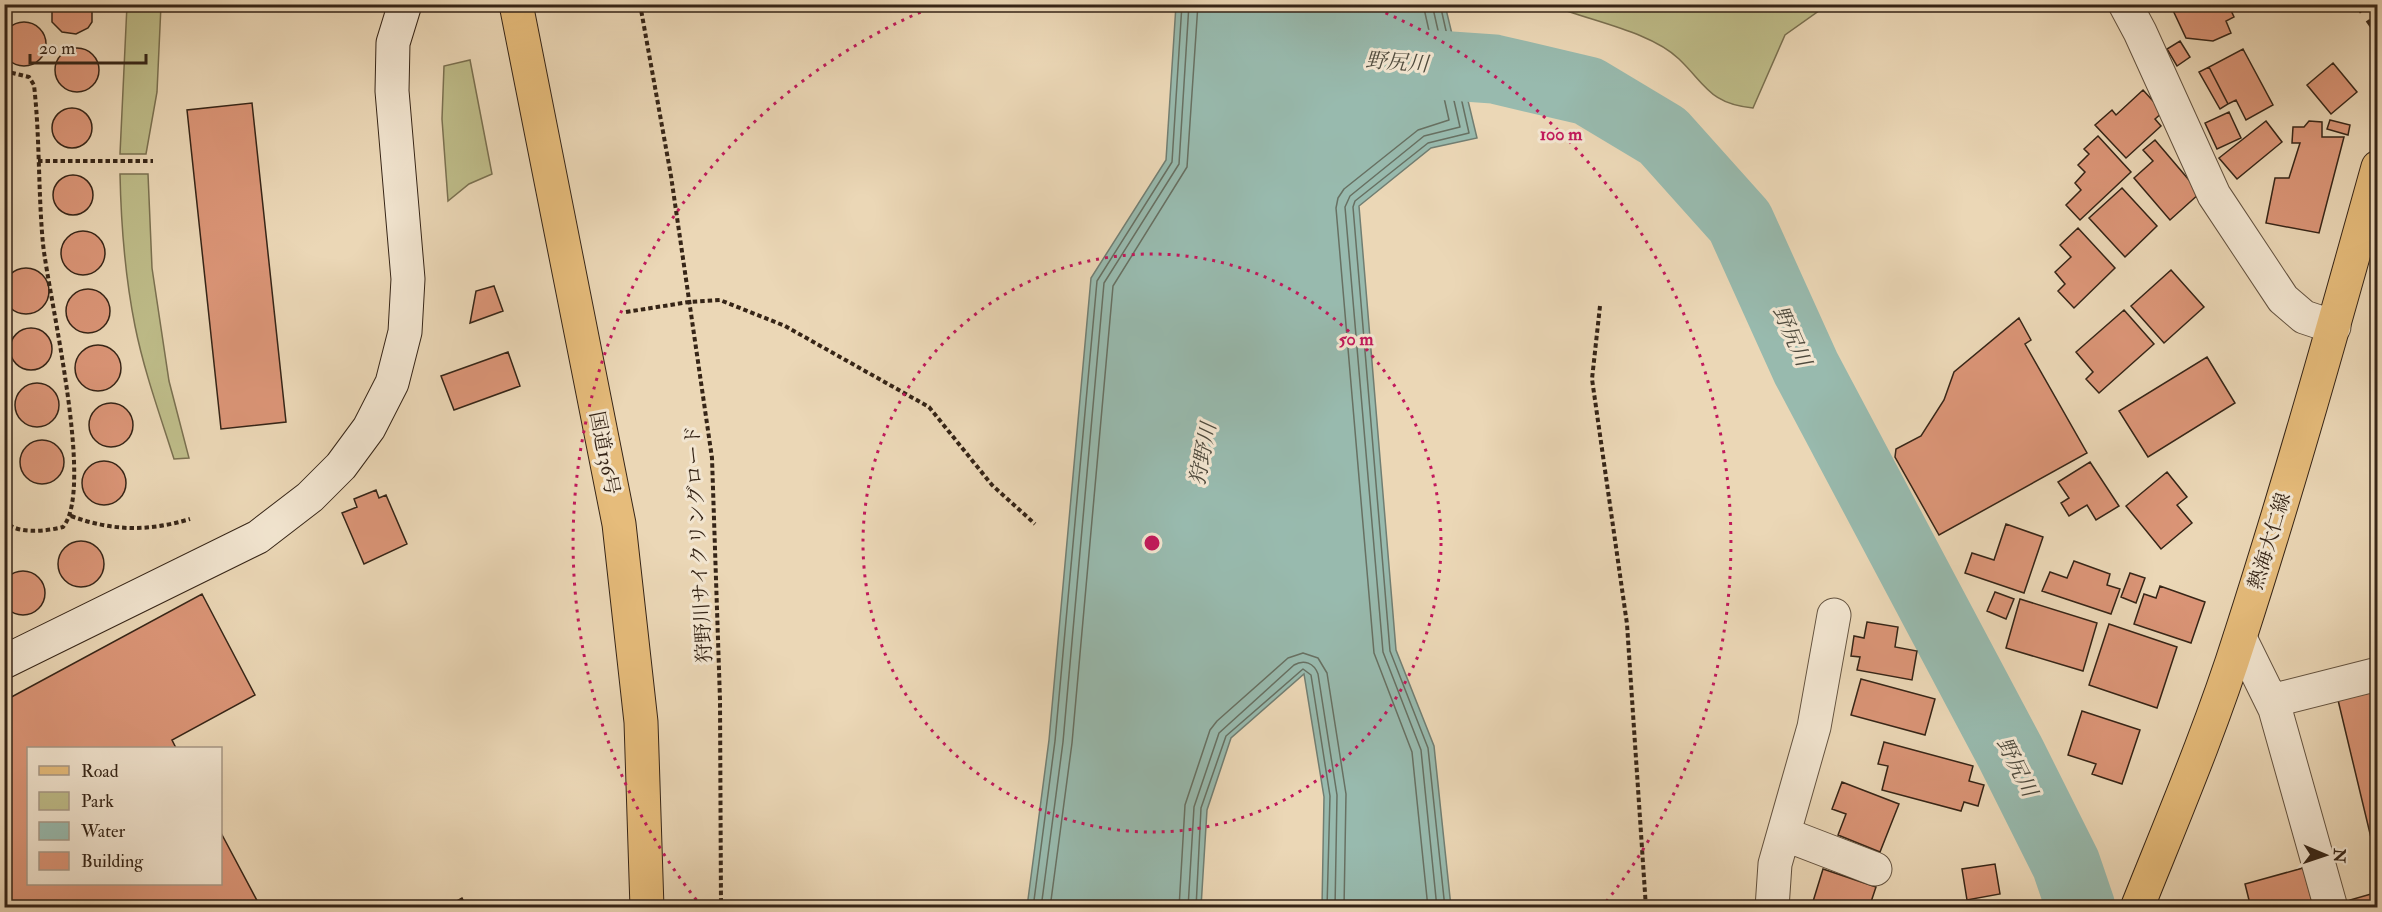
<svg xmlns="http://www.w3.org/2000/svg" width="2382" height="912" viewBox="0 0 2382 912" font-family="'IM FELL Double Pica','Noto Serif JP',serif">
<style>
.green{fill:#bebc89;stroke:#7a7050;stroke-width:1.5}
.water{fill:#98baae;stroke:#717e72;stroke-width:1.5}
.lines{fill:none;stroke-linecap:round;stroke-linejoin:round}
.shore{stroke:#677062;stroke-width:1.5}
.river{stroke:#98baae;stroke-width:69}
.building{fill:#db9577;stroke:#362517;stroke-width:1.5}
.street-casing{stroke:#63523f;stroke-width:35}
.secondary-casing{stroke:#362517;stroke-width:35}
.primary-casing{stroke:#362517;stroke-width:35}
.highway-casing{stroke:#362517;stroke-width:35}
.path{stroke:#362517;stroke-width:4;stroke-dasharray:4.5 3;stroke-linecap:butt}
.street{stroke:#f2e5d0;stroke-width:33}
.secondary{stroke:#f2e5d0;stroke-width:33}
.primary{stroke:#e6bc7b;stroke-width:33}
.highway{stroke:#e6bc7b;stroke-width:33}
.rail{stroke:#362517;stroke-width:4.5;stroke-dasharray:10 10;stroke-linecap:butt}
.ring{fill:none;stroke:#c2185b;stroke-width:3;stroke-dasharray:3 6}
.labels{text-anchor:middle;stroke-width:6;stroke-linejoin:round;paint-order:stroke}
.street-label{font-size:20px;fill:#362517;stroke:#f2e5d0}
.water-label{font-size:21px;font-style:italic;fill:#4e4a3d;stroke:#f2e5d0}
.centre{fill:#c2185b;stroke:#f2e5d0;stroke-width:3}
.ring-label{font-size:18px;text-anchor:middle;font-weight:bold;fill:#c2185b;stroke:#f2e5d0;stroke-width:6;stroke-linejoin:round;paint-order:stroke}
</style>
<rect width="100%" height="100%" fill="#ebd7b6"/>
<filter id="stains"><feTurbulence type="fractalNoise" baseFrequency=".00333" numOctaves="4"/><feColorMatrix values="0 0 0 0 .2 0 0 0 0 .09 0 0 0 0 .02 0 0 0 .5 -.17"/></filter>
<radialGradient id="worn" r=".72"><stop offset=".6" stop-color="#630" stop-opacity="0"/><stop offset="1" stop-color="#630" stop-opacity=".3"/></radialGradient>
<path class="green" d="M127 5H161L157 92 146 154H120Z
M1551 5 1827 4V5L1785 35 1753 108C1710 104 1706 85 1679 59 1650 31 1589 21 1551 5Z
M470 60 492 174 469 184 448 201 442 119 444 66Z
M120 174H148L152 268 169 381 189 458 174 459C160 415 144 371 135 326 125 276 121 224 120 174Z"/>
<path class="water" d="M1176 5H1445L1477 138 1431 148 1359 206 1396 650 1434 746 1451 907H1322L1324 797 1304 674 1231 738 1207 810 1201 907H1027L1049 740 1091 278 1166 160Z"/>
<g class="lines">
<path class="shore" d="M1423 4 1449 120 1418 130 1344 189 1338 198 1336 208 1374 653 1412 752 1428 908
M1432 4 1460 127 1424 136 1350 196 1345 207 1383 652 1421 750 1437 908
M1440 4 1469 133 1428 143 1355 201 1353 207 1390 651 1428 748 1445 908
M1033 908 1055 741 1097 281 1172 162 1182 4
M1041 908 1063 742 1104 283 1179 164 1189 4
M1050 908 1072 743 1113 286 1187 167 1198 4
M1179 908 1185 805 1210 730 1217 721 1288 658 1303 653 1318 658 1327 673 1346 794 1344 908
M1188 908 1194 807 1219 733 1294 665C1304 659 1314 663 1318 674L1337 795 1335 908
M1196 908 1201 808 1226 736 1303 669 1311 675 1330 796 1327 908"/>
<path class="river" d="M1364 60 1494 69 1588 91 1663 136 1740 222 1806 368 2011 754 2066 864 2081 908"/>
</g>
<path class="building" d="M52 4H92V22L88 28 76 34 62 32 52 22Z
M2170 4H2228L2234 17 2226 21 2231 33 2213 41 2186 38Z
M2 44a22 22 0 1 1 44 0a22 22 0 1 1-44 0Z
M2180 41 2190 57 2177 66 2167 49Z
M55 70a22 22 0 1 1 44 0a22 22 0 1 1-44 0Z
M2243 49 2273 105 2246 120 2236 100 2228 104 2209 67Z
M2333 63 2357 92 2331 114 2307 85Z
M2209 67 2228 104 2220 109 2199 72Z
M2143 90 2163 112 2155 119 2161 126 2126 158 2095 125 2112 110 2116 115Z
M252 103 286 422 221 429 187 110Z
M52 128a20 20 0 1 1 40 0a20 20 0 1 1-40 0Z
M2229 112 2241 138 2217 149 2205 123Z
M2330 120 2350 125 2348 135 2327 129Z
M2266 121 2282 142 2237 179 2219 158Z
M2309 121 2322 122V137H2344L2319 233 2266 223 2275 178H2289L2300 143H2292L2293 127H2304Z
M2098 136 2131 172 2080 220 2066 205 2081 190 2075 183 2085 172 2078 165 2089 154 2084 149Z
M2155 140 2200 193 2170 220 2134 178 2153 161 2143 150Z
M53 195a20 20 0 1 1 40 0a20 20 0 1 1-40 0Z
M2122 188 2157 226 2125 257 2089 218Z
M2078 228 2115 268 2074 308 2058 291 2065 284 2055 272 2071 257 2060 245Z
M61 253a22 22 0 1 1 44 0a22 22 0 1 1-44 0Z
M3 291a23 23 0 1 1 46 0a23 23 0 1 1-46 0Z
M2171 270 2204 307 2164 343 2131 306Z
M494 286 503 311 470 323 476 291Z
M66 311a22 22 0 1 1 44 0a22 22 0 1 1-44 0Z
M2124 310 2154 344 2099 393 2086 379 2093 372 2076 352Z
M2019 318 2031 340 2025 344 2087 453 1939 535 1895 457 1896 449 1921 436 1944 400 1954 372Z
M10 349a21 21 0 1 1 42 0a21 21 0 1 1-42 0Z
M75 368a23 23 0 1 1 46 0a23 23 0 1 1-46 0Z
M508 352 520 386 454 410 441 376Z
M2207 357 2235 403 2148 457 2119 411Z
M15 405a22 22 0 1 1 44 0a22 22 0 1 1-44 0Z
M89 425a22 22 0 1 1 44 0a22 22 0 1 1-44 0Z
M20 462a22 22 0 1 1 44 0a22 22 0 1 1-44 0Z
M82 483a22 22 0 1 1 44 0a22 22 0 1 1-44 0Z
M2090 462 2119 506 2096 520 2087 505 2069 516 2061 503 2069 498 2058 482Z
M2167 472 2187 497 2177 505 2192 523 2161 549 2126 506Z
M376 490 379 498 386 495 407 544 364 564 342 513 357 507 354 499Z
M2006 524 2043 537 2024 593 1965 573 1972 553 1994 560Z
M58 564a23 23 0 1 1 46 0a23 23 0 1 1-46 0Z
M2074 561 2110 574 2107 585 2120 589 2111 614 2042 591 2050 572 2067 578Z
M1 593a22 22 0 1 1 44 0a22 22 0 1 1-44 0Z
M2130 573 2145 578 2136 603 2121 597Z
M2160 586 2205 602 2191 643 2134 624 2144 594 2156 598Z
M1995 592 2014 599 2006 619 1987 611Z
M202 594 255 695 172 740 176 748H28V884H220V831L261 908H4V701Z
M2020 599 2097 623 2083 671 2006 648Z
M1867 622 1898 627 1895 647 1917 651 1912 680 1857 670 1860 657 1851 656 1854 636 1864 638Z
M2109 624 2177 647 2157 708 2089 685Z
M1861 679 1935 699 1925 735 1851 715Z
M2378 691V867L2338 700Z
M2082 711 2140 730 2122 784 2092 774 2096 764 2068 755Z
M1884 742 1973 766 1969 781 1984 785 1978 806 1964 802 1961 811 1882 790 1888 766 1878 764Z
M1842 782 1899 804 1880 852 1838 835 1846 814 1832 809Z
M1995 864 2000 894 1967 900 1962 869Z
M2303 868 2314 908H2251L2245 884Z
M1823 869 1876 887 1869 908H1811Z
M2378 892V908H2352L2350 900Z
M462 898 467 908H444Z"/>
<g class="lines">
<g class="street-casing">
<path id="street" d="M2125 4 2140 32 2214 195 2283 299 2304 317 2334 327
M2240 638 2275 709 2331 908
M2271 701 2378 674
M1784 834 1875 869
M1772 908 1775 864 1814 727 1834 615"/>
</g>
<g class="secondary-casing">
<path id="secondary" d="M4 662 258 537 310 497 341 466 369 428 392 383 405 332 408 279 392 91 393 43 405 4"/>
</g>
<g class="primary-casing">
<path id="primary" d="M2137 908C2173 818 2211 729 2240 637 2290 482 2334 325 2378 167"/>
</g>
<g class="highway-casing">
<path id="highway" d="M516 4 619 524 641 722 647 908"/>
</g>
<path class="path" d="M640 4 671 176 712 458 720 700 721 908
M4 7 40 10
M4 71 29 77 34 85C40 138 38 191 43 244 49 299 95 489 63 527 48 531 11 536 4 518
M38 161H153
M1600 306 1592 379 1627 624 1646 908
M626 312 689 302 720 300 785 326 929 407 992 485 1035 524
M71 516C112 531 147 532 190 519"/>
<use href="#street" class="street"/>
<use href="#secondary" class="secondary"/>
<use href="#primary" class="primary"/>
<use href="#highway" class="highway"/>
<path class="rail" d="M2356 4 2378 35"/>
</g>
<g class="ring">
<circle cx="1152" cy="543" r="289"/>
<path d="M702 907A579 579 0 0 1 935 6M1369 6A579 579 0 0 1 1602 907"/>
</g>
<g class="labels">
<g class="street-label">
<text transform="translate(605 453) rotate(79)" y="7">国道136号</text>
<text transform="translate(2269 541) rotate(-73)" y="7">熱海大仁線</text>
<text transform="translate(698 544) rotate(-93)" y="7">狩野川サイクリングロード</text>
</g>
<g class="water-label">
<text transform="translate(1397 62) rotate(4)" y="7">野尻川</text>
<text transform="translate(1792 336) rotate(66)" y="7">野尻川</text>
<text transform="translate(1203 454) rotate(-79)" y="7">狩野川</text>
<text transform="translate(2017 767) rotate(63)" y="7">野尻川</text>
</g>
</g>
<circle cx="1152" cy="543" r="9" class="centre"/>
<g class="ring-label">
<text x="1561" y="140">100 m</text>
<text x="1356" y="345">50 m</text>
</g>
<rect width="2382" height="912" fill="none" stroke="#ebd7b6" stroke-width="24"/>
<rect x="6" y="6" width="2370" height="900" fill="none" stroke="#362517" stroke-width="3"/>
<rect x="12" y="12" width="2358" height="888" fill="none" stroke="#362517" stroke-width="1.5"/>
<rect x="27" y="747" width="195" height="138" fill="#f2e5d0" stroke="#a79886" stroke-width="1.5"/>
<rect x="39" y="766" width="30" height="9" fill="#e6bc7b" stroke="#a79886" stroke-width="1.5"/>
<text x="81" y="777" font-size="18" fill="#362517">Road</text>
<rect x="39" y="792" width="30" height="18" fill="#bebc89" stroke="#a79886" stroke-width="1.5"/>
<text x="81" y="807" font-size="18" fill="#362517">Park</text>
<rect x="39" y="822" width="30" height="18" fill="#98baae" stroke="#a79886" stroke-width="1.5"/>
<text x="81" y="837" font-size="18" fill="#362517">Water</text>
<rect x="39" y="852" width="30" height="18" fill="#db9577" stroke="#a79886" stroke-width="1.5"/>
<text x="81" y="867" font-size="18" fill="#362517">Building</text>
<g transform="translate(2325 855) rotate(92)" stroke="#f2e5d0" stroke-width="4.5" paint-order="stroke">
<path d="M0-4.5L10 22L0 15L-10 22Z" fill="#362517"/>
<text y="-9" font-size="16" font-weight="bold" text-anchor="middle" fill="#362517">N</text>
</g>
<path d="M30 54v9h116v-9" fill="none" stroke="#362517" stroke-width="3"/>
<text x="39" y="54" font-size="18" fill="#362517" stroke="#f2e5d0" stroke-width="4.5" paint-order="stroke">20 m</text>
<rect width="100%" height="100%" filter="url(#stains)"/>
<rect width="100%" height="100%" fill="url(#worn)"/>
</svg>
